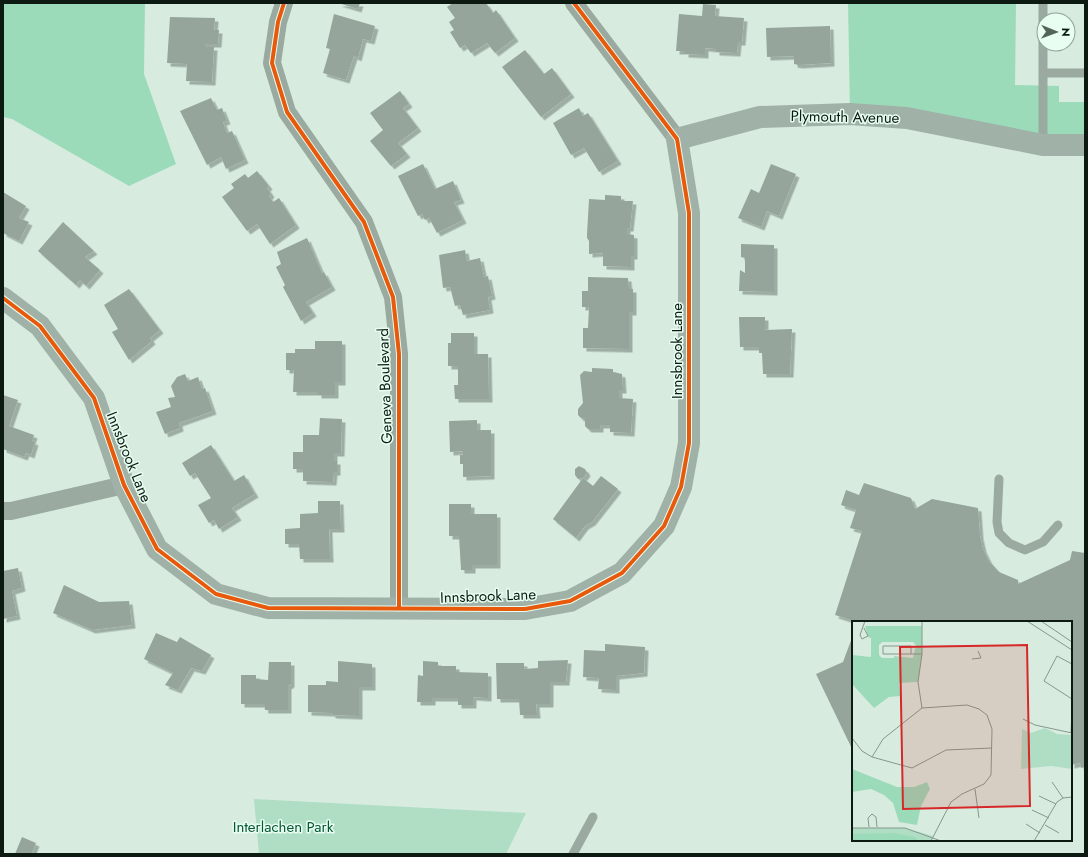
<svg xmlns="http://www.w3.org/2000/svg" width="1088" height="857" viewBox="0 0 1088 857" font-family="Jost,sans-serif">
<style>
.green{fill:#b0dec4}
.forest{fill:#9cdbba}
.building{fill:#95a59b;filter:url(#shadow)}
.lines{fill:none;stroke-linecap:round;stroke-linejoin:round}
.lane{stroke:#9aaaa0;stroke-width:9}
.street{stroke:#9aaaa0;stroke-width:18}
.secondary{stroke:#a0b2a8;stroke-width:22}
.cycleway-casing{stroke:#e7fef0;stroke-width:6}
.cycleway{stroke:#e8590c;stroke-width:4}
.labels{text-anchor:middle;stroke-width:3;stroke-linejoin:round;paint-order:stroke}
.street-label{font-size:15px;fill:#0c1a12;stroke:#e7fef0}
.park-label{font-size:15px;fill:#075737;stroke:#e7fef0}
.inset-road{fill:none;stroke:#86988d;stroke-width:1}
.view{fill:#d62828;fill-opacity:0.15;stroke:#d62828;stroke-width:2}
.inset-edge{fill:none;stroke:#0c1a12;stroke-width:2}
</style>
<defs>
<filter id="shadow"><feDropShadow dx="3.5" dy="3.5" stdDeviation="0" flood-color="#0004"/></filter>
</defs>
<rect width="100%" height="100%" fill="#d7ecdf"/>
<path class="green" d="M254 799 526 813 506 854H259Z"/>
<path class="forest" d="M3 3H145L144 74 176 164 129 186 12 119 3 117Z
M848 3H1016L1015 85 1059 86V102H1085V145L850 114Z"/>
<path class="building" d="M338 3H360L358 9Z
M453 3H486L493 13 496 10 515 38 495 53 487 43 471 53 465 45 460 48 450 32 454 30 449 22 455 18 447 7Z
M703 4 716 5 715 16 744 18 742 42H738L737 53 716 52V49L705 48V55L685 54V51H676L679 14 702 16Z
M334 14 375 26 371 41 363 39 358 58 354 56 346 80 323 73 330 49 326 48Z
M170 17 215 18 214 30H219L218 44H205V47H214L212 82 186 81 187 64 167 63Z
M830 26 831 63 799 65 794 64V56L767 57 766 28Z
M525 50 544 74 552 68 571 94 541 117 502 67Z
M400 91 409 104 403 108 418 128 398 143 407 154 391 166 370 141 383 130 370 113Z
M211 98 217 110 222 108 227 121 223 122 227 133 232 131 245 160 226 169 221 157 207 165 180 111Z
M579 108 583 116 588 113 618 161 599 172 584 148 571 155 553 123Z
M423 164 435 189 453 181 461 200 454 202 463 220 437 233 429 218 425 220 422 214 418 216 398 176Z
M771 164 796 174 779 216 767 211 761 227 738 218 751 189 759 193Z
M257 171 269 186 267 188 271 194 269 196 273 202 279 198 296 225 270 244 257 224 247 231 222 197 234 188 231 184 245 174 248 178Z
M3 192 26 206 19 218 29 222 19 241 3 233Z
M605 195 621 196V201H633L630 228H627V234L634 235V256H631V267L603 266V253L589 254V241L587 238V234L589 199 605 200Z
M63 222 94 251 85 257 100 270 86 286 80 280 76 285 38 251Z
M307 238 322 273 324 272 332 287 306 302 313 313 301 321 283 287 285 285 276 267 281 264 277 252Z
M741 244 774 245V292L739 291 740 270 745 273V258L741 257Z
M465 250 467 261 480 258 484 277 488 276 492 296 488 297 490 310 463 315 460 305 455 306 450 287 443 288 439 255Z
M588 277 628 278 629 289H633V312H629V349L583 348V328H588L589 307H582V291H588Z
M129 289 160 330 150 338 152 341 129 360 112 332 118 329 104 305Z
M739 317H765V330L792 329 790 374H763L762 353H759V347H740Z
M451 333H474V354H488L489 399H455L454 385H458V366H448V343H451Z
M315 341H342V382H335V395H318V392H293L294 370H286V353H295V349H315Z
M592 368 613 369V372L622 374 623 390H619V398L633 399 631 433 610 432V425H600V429H588L585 426V418H581L578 415V409L583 403 580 375 584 371 592 372Z
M185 374 188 381 198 377 202 389 205 388 213 411 179 423 180 428 165 434 156 412 171 407 168 398 175 397 171 386 177 377Z
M3 395 18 400 9 426 34 435 32 441 35 442 31 455 26 453 24 457 3 449Z
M320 418 342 419 341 453H334V461H337V472H334L333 482 303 481V469H293V452H303V435H319Z
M477 420V430H491V476L463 477V464H460V455H463V451L450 452 449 421Z
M211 445 234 481 244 475 255 494 232 508 238 517 219 529 214 520 209 523 198 505 211 498 195 473 190 476 182 463Z
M579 466 585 469 587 473 583 478 578 479 575 475V469Z
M601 476 618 489 592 522 585 526 576 538 553 519 583 478 593 486Z
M864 483 911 498 915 509 932 499 978 508 980 536 983 549 989 561 999 572 1018 580V584L1070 560 1072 551 1085 553V767L1081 768 1080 763 1071 765V622H857L835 615 862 531 850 528 856 510 841 505 846 490 859 495Z
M318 501H340L341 529H329L330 559H300L299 544H285V529L300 528V514L318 513Z
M449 504H471V514H497V565H472V570H461L459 536H449Z
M18 568 22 588 12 591 17 616 3 619V571Z
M64 585 99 602 129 601 132 625 92 630 53 613Z
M156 633 177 642 180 637 211 655 202 671 191 668 178 690 165 685 173 673 144 659Z
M853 635V751L816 674 843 662Z
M605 644 645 647 644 673 616 676V690L598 689 599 678 583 677 584 650 605 651Z
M568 660 566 682H550V704H536L537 715H520L519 699H497L496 663H524V669L538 668V661Z
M338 661 372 664V687H359V716L333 715 331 713 308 712V685H326V681L338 682Z
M423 661 438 662V666H456V672L488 673V698L473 697V705H458V698H432V702H417L418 675 423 676Z
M269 662H291V684L288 686V710H265L264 704H241V675H256V679L268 680Z
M22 837 36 843 32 853 35 854H15Z"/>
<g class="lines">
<path class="lane" d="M1043 3V145
M1043 73H1085
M999 479 997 522 999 533 1009 543 1025 550 1043 542 1058 525
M573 854 593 817"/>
<path class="street" d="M284 3 278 22 272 63 287 112 364 222 393 297 399 354V609
M574 3 677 139
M3 511H11L124 485"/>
<path class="secondary" d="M3 298 40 326 94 398 124 485 157 549 216 594 268 608 525 609 570 601 622 573 664 526 681 487 689 443V213L677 139 760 117 850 114 907 118 1043 145H1085"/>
<g class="cycleway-casing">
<path id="cycleway" d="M284 3 278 22 272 63 287 112 364 222 393 297 399 354V609
M3 298 40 326 94 398 124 485 157 549 216 594 268 608 525 609 570 601 622 573 664 526 681 487 689 443V213L677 139 574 3"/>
</g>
<use href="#cycleway" class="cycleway"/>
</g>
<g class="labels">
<g class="street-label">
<text transform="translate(845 117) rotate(1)" y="5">Plymouth Avenue</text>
<text transform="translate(677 351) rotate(-90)" y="5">Innsbrook Lane</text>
<text transform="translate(385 386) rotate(-92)" y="5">Geneva Boulevard</text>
<text transform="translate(129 457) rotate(68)" y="5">Innsbrook Lane</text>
<text transform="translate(488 596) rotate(-2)" y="5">Innsbrook Lane</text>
</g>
<g class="park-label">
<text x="283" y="832">Interlachen Park</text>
</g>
</g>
<g transform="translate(852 621)">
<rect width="220" height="220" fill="#d7ecdf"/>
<path d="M193 107 205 113 220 114V148L199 145 169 148 170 108 179 112ZM0 207H53L81 215 79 220H0Z" fill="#b0dec4"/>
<path d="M13 5H70V33L66 61 47 62 48 75 37 76 22 87 0 63V34L19 36V17L16 16ZM30 21H61L64 24 61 37 42 35V37H30L27 34V24ZM0 148 45 166H62L75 161 78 168 69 185 65 204 47 201 41 182 32 174 19 168 0 171ZM42 212 63 216 67 220H0V213Z" fill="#9cdbba" fill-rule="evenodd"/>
<path class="inset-road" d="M70 0V33L66 61 70 87M175 0 220 29M189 0 220 21M12 7 16 15 10 18 8 14 13 0M59 33V25H31V33H70M120 38 129 37 126 30M220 43 205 35 192 60 220 78M171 98 183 104 220 112M219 112 220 92M0 117 10 130 20 136 60 147 94 129 140 127M20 136 31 118 70 87 115 84 127 88 135 94 140 108 139 154 132 163 110 173 99 181 79 220M200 161 211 177M123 168 127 197M187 175 204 183M180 189 197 197M174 203 188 212M193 204 207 212M17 206 16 197 20 193 24 196 25 206M0 207H53L89 220M182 220 205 181 211 177 220 176"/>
<path class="view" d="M175 24 178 185 51 188 48 26Z"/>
<rect width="220" height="220" class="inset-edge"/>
</g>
<rect width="1088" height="857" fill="none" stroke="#0c1a12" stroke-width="8"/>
<g transform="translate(1056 32) rotate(91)"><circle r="19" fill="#e7fef0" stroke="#8fa397"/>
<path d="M0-3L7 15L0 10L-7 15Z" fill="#53645a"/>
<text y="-6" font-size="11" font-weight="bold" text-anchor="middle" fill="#0c1a12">N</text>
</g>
</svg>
